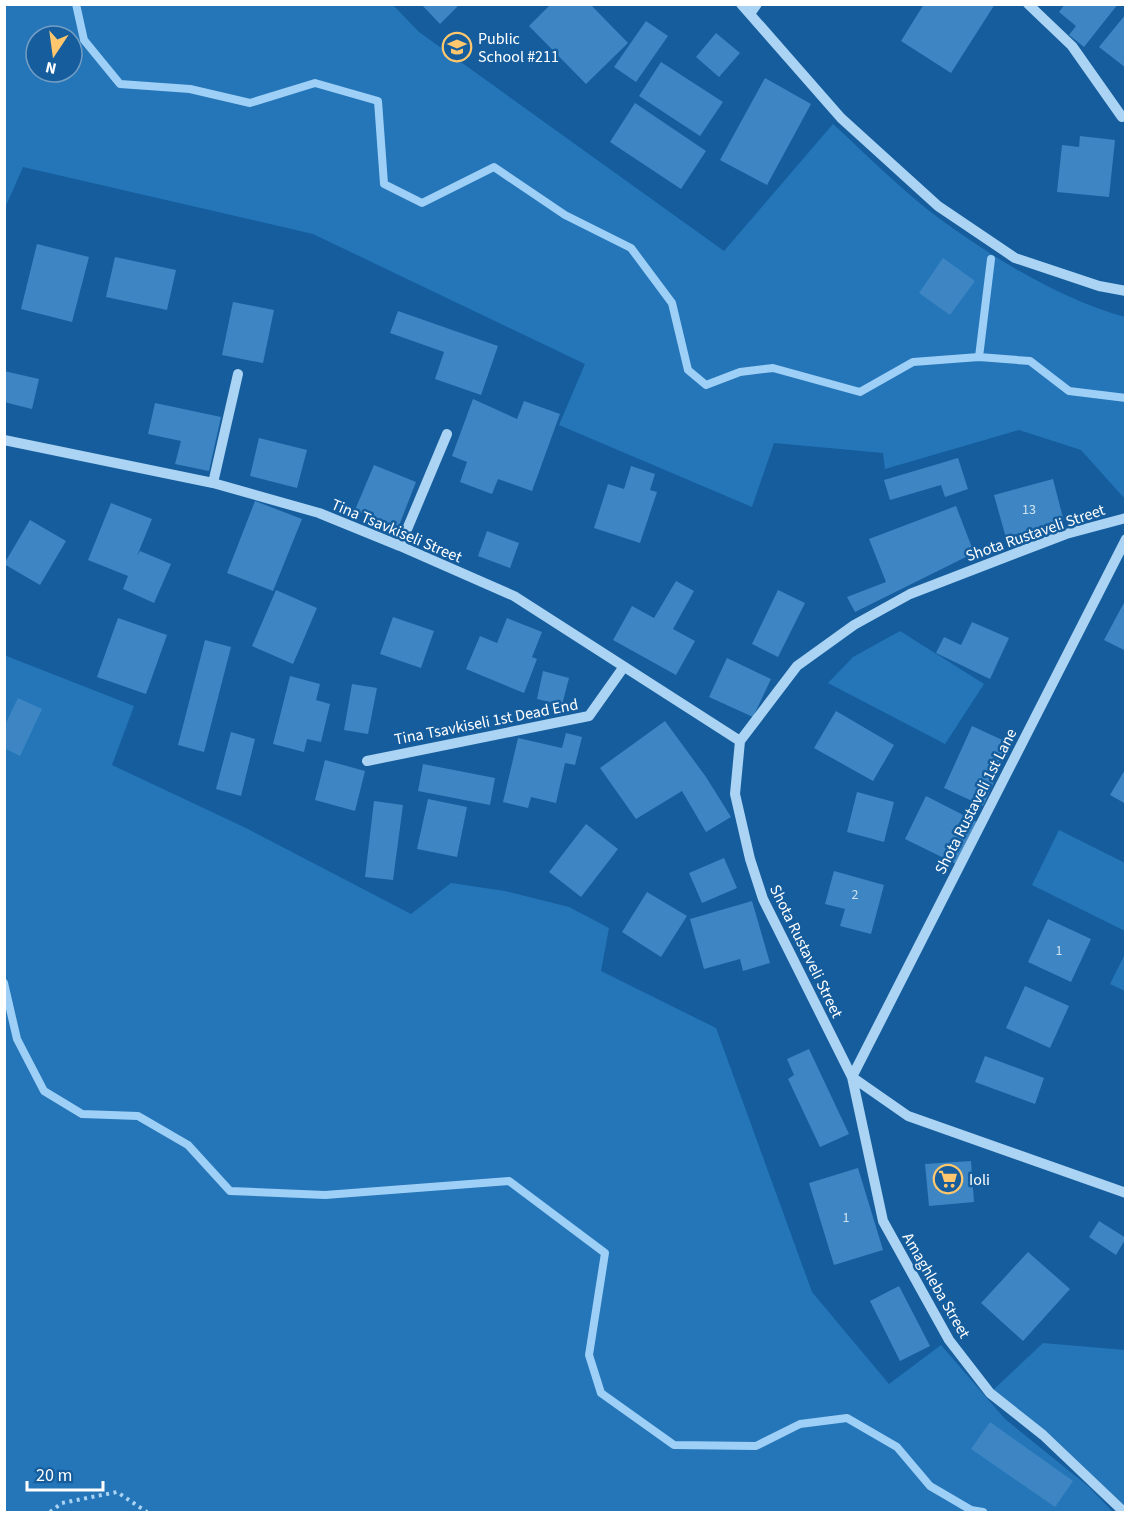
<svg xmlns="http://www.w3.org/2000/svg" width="1130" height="1517" viewBox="0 0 1130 1517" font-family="'Source Sans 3',sans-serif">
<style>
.green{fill:#2476b9;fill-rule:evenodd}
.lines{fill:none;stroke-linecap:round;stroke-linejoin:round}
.stream{stroke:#9ecff6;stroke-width:8}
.building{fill:#3d86c3}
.path{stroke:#abd3f3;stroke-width:4;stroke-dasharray:3 4.5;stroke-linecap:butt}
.minor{stroke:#abd3f3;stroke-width:10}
.labels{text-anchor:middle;stroke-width:5;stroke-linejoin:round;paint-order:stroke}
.number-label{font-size:14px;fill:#cee1f0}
.poi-label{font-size:16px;fill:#fff;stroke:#155d9d;text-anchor:start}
.street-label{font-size:16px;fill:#fff;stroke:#155d9d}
</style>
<rect width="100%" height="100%" fill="#155d9d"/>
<path class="green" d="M5 5H393L419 32 724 251 833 124C868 156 902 191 940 219 993 258 1062 300 1125 317V499L1081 450 1019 430 885 469 883 453 774 443 752 507 559 425 585 364 313 234 23 167 5 208ZM36 36H72V72H36Z
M900 631 984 684 945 744 828 683 853 657Z
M4 655 134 706 112 765 248 829 411 914 451 883 505 891 569 907 609 928 601 971 716 1028 812 1292 889 1384 941 1345 1005 1419 1089 1487 1113 1512H5Z
M1059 830 1125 863V931L1032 885Z
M1125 954V991L1110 984Z
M1043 1343 1125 1350V1512L990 1393Z"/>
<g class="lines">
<path class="stream" d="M76 4 84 40 120 84 190 89 250 103 315 83 378 101 384 184 422 203 494 167 565 215 631 248 672 303 688 370 706 385 740 372 773 368 860 392 913 362 979 357 1030 361 1069 391 1126 398
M979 357 991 259
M4 983 17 1039 44 1091 82 1114 138 1116 188 1145 230 1191 325 1195 509 1181 605 1253 589 1355 601 1393 674 1445 756 1446 800 1424 847 1418 897 1447 930 1486 971 1510 983 1512"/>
</g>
<path class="building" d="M421 4H460L440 24Z
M551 4H590L628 43 586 84 529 26Z
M924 4H995L951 73 901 41Z
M1065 4H1118L1084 47 1069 35 1076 26 1059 12Z
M1126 14V68L1099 47Z
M646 21 668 36 636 82 614 67Z
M716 33 740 53 719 77 696 57Z
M661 62 723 102 700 136 639 96Z
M765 78 811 104 767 185 720 160Z
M635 103 706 151 681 189 610 142Z
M1080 136 1115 140 1109 197 1057 192 1062 145 1079 147Z
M37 244 89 257 72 322 21 309Z
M115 257 176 270 167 310 106 297Z
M943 258 975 281 950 315 919 293Z
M233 302 274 310 263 363 222 355Z
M398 311 498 346 481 395 435 379 444 352 390 333Z
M4 371 39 379 32 409 4 402Z
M473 399 517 419 524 401 560 414 532 491 498 479 492 494 460 482 467 462 452 456Z
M155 403 221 417 209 471 175 464 181 441 148 434Z
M259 438 307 450 297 488 250 476Z
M958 458 968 489 945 497 941 485 890 500 884 480Z
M374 465 416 482 398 528 355 510Z
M631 466 655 474 650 490 657 492 640 543 594 528 608 484 624 489Z
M1053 479 1064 522 1006 538 994 495Z
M255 501 302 519 273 591 227 573Z
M111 503 152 519 137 556 140 551 171 564 154 603 123 589 128 576 88 560Z
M956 506 974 553 855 612 847 597 886 582 869 539Z
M30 520 66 541 40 585 4 564Z
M487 531 519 543 510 568 478 556Z
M676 581 694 591 673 629 695 641 676 675 613 640 632 606 654 618Z
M276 590 317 608 293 664 252 646Z
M778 590 805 603 778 657 752 644Z
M1126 599V651L1104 640Z
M393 617 434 631 421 668 380 654Z
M118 618 167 635 146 694 97 677Z
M507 618 542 632 532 657 537 659 524 693 466 669 480 636 497 643Z
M972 622 1009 638 990 679 936 653 944 637 961 645Z
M205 640 231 647 204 752 178 745Z
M727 658 771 679 753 717 709 697Z
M543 671 569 678 562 705 537 699Z
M290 676 320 684 316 700 330 704 321 742 307 739 304 752 273 744Z
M352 684 377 688 368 734 344 730Z
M18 698 42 709 20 756 4 748V727Z
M836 711 894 745 873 781 814 748Z
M665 721 706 777 731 817 706 832 682 791 636 819 600 768Z
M972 726 1011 744 983 806 944 788Z
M231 732 255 739 241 796 216 789Z
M566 733 582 737 575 765 565 763 556 803 531 797 528 808 503 802 518 738 562 748Z
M325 760 365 771 355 811 315 800Z
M423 764 495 778 490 805 418 791Z
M1126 768V804L1110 795Z
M857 792 894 802 884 842 847 832Z
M926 796 977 822 956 864 905 839Z
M428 799 467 807 457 857 417 849Z
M374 801 403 805 393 880 365 877Z
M586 824 618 849 581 897 549 872Z
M724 858 737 888 702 903 689 873Z
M834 871 884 885 871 934 840 926 845 909 825 904Z
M647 892 687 916 661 957 622 932Z
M752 901 770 963 743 971 740 959 704 969 690 919Z
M1048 919 1091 939 1071 982 1028 962Z
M1025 986 1069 1006 1050 1048 1006 1028Z
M809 1049 849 1134 820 1147 788 1079 794 1075 787 1059Z
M985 1056 1044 1078 1035 1104 975 1082Z
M971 1161 974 1202 929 1206 925 1164Z
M858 1168 883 1250 834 1265 809 1183Z
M1099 1221 1126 1238 1116 1255 1089 1237Z
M1028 1252 1070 1289 1023 1341 981 1303Z
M899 1286 930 1346 900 1361 870 1301Z
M990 1422 1073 1481 1055 1507 971 1449Z"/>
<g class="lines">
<path class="path" d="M50 1512 62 1503 117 1492 147 1512"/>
<path class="minor" d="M741 4 841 118 938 206 1015 258 1099 286 1126 291
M1028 4 1072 46 1122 117
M750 14 757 4
M4 440 213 483 319 513 400 546 514 596 740 741
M213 483 238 374
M1126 518 1066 534 910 594 854 625 797 666 740 741 735 794 750 859 763 899 852 1077 908 1116 1126 1193
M400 546 447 434
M367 761 589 716 623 668
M852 1077 1126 539
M852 1077 883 1221 949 1340 990 1393 1043 1435 1124 1512"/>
</g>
<defs>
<g id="school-ring" transform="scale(1.5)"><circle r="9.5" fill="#155d9d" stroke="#ffc76d" stroke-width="1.5"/><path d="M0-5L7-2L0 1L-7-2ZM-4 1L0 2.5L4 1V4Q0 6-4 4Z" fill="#ffc76d"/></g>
<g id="supermarket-ring" transform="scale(1.5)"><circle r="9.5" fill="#155d9d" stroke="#ffc76d" stroke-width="1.5"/><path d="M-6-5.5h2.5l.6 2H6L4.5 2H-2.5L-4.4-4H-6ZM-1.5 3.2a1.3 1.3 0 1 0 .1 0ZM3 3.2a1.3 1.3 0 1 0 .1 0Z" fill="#ffc76d"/></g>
</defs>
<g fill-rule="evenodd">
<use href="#school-ring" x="457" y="47"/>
<use href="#supermarket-ring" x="948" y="1179"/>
</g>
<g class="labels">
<g class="number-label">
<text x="1029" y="514">13</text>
<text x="855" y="899">2</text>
<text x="1059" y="955">1</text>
<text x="846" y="1222">1</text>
</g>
<g class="poi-label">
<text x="478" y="44">Public<tspan x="478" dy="18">School #211</tspan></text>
<text x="969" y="1185">Ioli</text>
</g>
<g class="street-label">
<text transform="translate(397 530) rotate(23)" y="6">Tina Tsavkiseli Street</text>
<text transform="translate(1035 532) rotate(-19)" y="6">Shota Rustaveli Street</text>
<text transform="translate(486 721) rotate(-11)" y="6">Tina Tsavkiseli 1st Dead End</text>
<text transform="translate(975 801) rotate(-63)" y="6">Shota Rustaveli 1st Lane</text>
<text transform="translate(807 951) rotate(64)" y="6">Shota Rustaveli Street</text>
<text transform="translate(937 1285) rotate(60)" y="6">Amaghleba Street</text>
</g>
</g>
<rect width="1130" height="1517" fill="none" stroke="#ffffff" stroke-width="12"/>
<g transform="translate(54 54) rotate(193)"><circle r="28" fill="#155d9d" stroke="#739ec4" stroke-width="1.5"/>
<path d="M0-4.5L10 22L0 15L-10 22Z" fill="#ffc76d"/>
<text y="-9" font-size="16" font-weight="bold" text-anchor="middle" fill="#ffffff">N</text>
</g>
<path d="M27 1481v9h76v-9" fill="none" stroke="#ffffff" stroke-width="3"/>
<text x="36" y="1481" font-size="18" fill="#ffffff" stroke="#155d9d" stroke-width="4.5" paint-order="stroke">20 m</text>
</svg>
